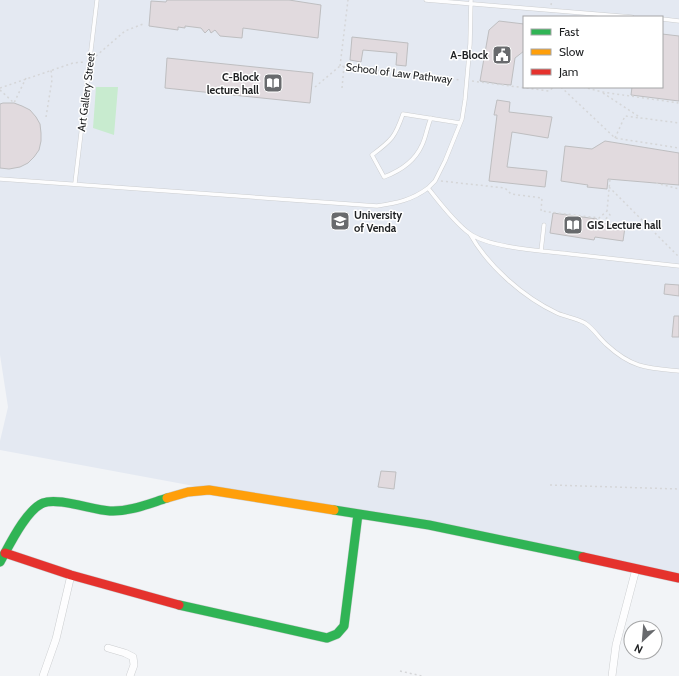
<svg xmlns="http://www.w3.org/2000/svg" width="679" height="676" viewBox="0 0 679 676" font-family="Cabin,sans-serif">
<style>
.built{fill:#e4e9f2;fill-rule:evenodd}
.green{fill:#c8ebcf}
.building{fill:#e1dade;stroke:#bebec0}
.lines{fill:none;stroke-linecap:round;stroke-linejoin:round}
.lane-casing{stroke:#ccced0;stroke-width:4.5}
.street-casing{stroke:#ccced0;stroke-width:8}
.fast-casing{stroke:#ccced0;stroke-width:10}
.slow-casing{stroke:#ccced0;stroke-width:10}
.jam-casing{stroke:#ccced0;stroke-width:10}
.path{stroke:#d5d6d8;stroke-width:1.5;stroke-dasharray:2 3;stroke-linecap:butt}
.lane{stroke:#fdfdfe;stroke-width:3.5}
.street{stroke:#fdfdfe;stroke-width:7}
.fast{stroke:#30b455;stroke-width:9}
.slow{stroke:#ff9f0a;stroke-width:9}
.jam{stroke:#e5322d;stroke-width:9}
.labels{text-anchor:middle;stroke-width:3;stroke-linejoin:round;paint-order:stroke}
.poi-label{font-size:11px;font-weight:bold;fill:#1e2022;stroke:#fff;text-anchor:end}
.street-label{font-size:11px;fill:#1e2022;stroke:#fff}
</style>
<rect width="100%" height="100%" fill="#f2f4f7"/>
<path class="built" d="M0 0H679V576L0 450V441L8 407 0 355ZM524 17H662V87H524Z"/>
<path class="green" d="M96 87H118L114 135 93 128Z"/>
<path class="building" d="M167 0H289L321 5 318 38 243 28 242 38 220 36 215 30 211 33 209 29 205 33 201 28 185 26V28L178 27V30L149 26 151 1 166 2Z
M499 21 524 24V51L515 58 511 85 500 84 480 81 489 30Z
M662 34 679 36V101L631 95 632 87H662Z
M352 37 408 43 406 66 396 65 397 53 363 50 361 62 350 60Z
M167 58 313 73 310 103 165 88Z
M497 100 510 102 509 112 552 117 548 138 512 132 507 167 547 171 545 187 489 181 497 115H494Z
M3 103H14L22 106 30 110 36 117 40 124 41 133V141L39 150 34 157 28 163 20 167 9 169 0 168V104Z
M605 141 679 153V185L608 179 607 189 587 187 588 185 561 181 565 146 592 149Z
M553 213 597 219 596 222 625 227 623 241 595 237 594 240 550 233Z
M665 284 679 285V296L664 294Z
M674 316H679V337H672Z
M381 471 396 472 394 489 378 487Z"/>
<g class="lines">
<g class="lane-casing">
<path id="lane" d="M426 0 632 17
M662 19 679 21
M431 118C427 127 426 137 422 145 415 161 400 171 384 177L372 155C392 140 395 137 403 114L460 123
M0 179 377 206C397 203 412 200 428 188 440 203 454 222 469 233 489 248 544 251 570 254 606 258 643 262 679 266
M75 183 97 0
M428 188 435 181 445 161 462 119 465 100 470 44 471 0
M470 234C488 266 523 297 557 313 566 317 576 318 585 323 594 329 599 338 607 345 632 368 647 368 679 371
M541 251 544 225"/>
</g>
<g class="street-casing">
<path id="street" d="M108 648 125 653 133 657 134 665 130 676
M43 676 56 639 71 575
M612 676 616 645 636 569"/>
</g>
<g class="fast-casing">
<path id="fast" d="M334 510 429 525 583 557
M0 562C9 546 26 510 43 503 58 497 92 510 110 511 129 512 148 504 167 498
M179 605 327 638 337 634 344 626 358 514"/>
</g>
<g class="slow-casing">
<path id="slow" d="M167 498 188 492 209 490 334 510"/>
</g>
<g class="jam-casing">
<path id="jam" d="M5 553 71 575 179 605
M583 557 679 578"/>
</g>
<path class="path" d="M551 5 552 0
M96 56 125 31 143 24
M340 66 348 0
M472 81 549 91 554 87
M315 87 340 66 460 80
M561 87 615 138 679 148
M583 87 602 92 679 103
M0 88 73 63 85 62
M342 88 344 66
M0 90 14 103 26 78
M603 93 641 118 679 123
M46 117 52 80 51 70
M615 138 625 116 640 118
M441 181 505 188 511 194 542 198 541 211 599 218 607 211
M656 183 679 189
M609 187 679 257
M602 222 610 215 607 211 610 179
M550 485 679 489
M400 671 422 676"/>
<use href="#lane" class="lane"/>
<use href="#street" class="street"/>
<use href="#fast" class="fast"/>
<use href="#slow" class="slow"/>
<use href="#jam" class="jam"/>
</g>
<defs>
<g id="civic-square" transform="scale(1)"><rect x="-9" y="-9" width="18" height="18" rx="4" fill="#686a6d" stroke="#fff"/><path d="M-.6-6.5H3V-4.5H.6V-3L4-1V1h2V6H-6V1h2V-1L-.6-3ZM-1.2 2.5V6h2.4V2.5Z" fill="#fff"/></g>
<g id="library-square" transform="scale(1)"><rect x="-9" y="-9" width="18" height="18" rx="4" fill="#686a6d" stroke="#fff"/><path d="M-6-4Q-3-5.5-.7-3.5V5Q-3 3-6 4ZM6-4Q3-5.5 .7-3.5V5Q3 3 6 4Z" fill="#fff"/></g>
<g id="university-square" transform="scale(1)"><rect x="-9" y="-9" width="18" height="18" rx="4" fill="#686a6d" stroke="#fff"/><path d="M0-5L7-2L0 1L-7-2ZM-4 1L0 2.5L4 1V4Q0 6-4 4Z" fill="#fff"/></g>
</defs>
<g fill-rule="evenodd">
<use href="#civic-square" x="502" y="55"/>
<use href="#library-square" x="273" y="83"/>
<use href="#university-square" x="340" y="221"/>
<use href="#library-square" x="573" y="225"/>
</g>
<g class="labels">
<g class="poi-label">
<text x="488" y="59">A-Block</text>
<text x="259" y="81">C-Block<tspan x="259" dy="13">lecture hall</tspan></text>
<text x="354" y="219" text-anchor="start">University<tspan x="354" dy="13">of Venda</tspan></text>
<text x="587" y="229" text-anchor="start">GIS Lecture hall</text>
</g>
<g class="street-label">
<text transform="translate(399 73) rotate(7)" y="4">School of Law Pathway</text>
<text transform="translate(86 92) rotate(-83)" y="4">Art Gallery Street</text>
</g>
</g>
<rect x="523" y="16" width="140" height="72" fill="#ffffff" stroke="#a5a6a7"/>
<rect x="531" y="29" width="20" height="6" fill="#30b455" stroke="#a5a6a7"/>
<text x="559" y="36" font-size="12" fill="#1e2022">Fast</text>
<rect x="531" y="49" width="20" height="6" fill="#ff9f0a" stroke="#a5a6a7"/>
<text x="559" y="56" font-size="12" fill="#1e2022">Slow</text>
<rect x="531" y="69" width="20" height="6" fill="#e5322d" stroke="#a5a6a7"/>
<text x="559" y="76" font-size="12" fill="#1e2022">Jam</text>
<g transform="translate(643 640) rotate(206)"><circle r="19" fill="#ffffff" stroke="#a5a6a7"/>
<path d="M0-3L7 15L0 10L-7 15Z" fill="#686a6d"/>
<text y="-6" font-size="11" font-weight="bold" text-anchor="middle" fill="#1e2022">N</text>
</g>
</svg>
